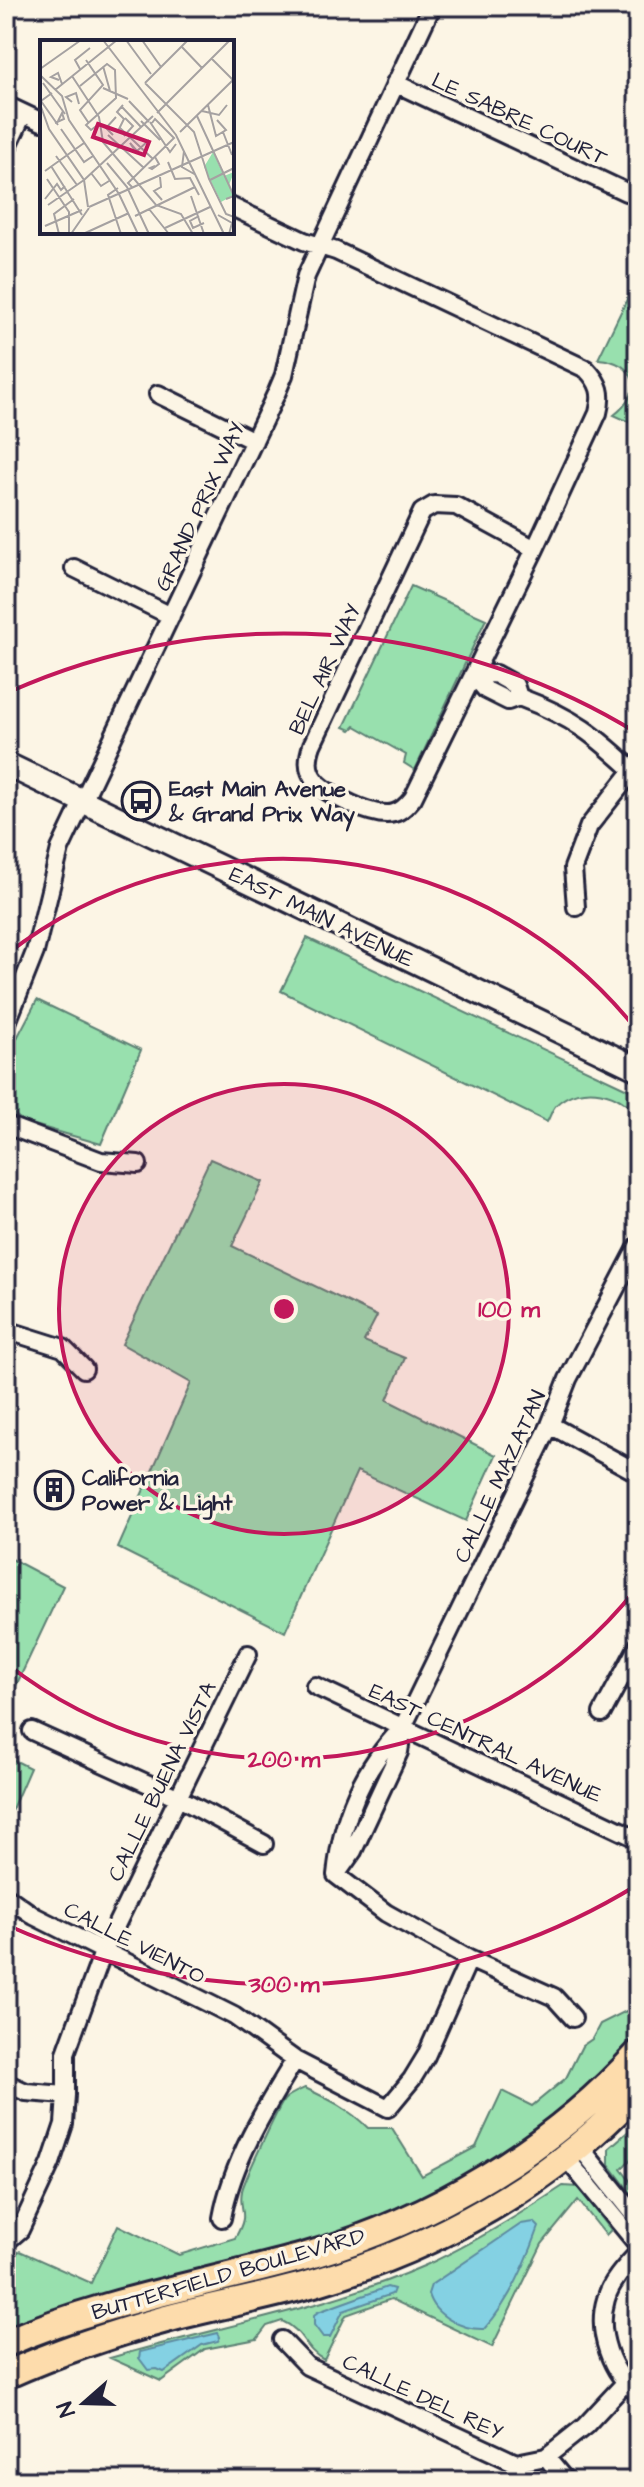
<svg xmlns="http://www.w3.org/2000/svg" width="644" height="2487" viewBox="0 0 644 2487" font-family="'Architects Daughter',sans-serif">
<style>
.green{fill:#98e0ae;stroke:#5d8174;stroke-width:2}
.water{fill:#84d1e3;stroke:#5d8ba0;stroke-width:2}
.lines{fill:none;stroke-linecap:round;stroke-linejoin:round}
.minor-casing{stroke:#22223b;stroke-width:22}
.secondary-casing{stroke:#22223b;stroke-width:28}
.primary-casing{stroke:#22223b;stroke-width:32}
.minor{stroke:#fcf5e5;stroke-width:16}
.secondary{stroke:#fcf5e5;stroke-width:22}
.primary{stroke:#fddcac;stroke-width:26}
.ring{fill:none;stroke:#c2185b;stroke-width:4}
.labels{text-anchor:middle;stroke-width:7;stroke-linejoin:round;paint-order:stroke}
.street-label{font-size:22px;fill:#22223b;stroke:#fcf5e5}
.poi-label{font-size:22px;font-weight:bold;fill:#22223b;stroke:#fcf5e5;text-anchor:start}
.inset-road{fill:none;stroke:#a5a1a1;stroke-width:2}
.view{fill:#c2185b;fill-opacity:0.15;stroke:#c2185b;stroke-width:4}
.inset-edge{fill:none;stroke:#22223b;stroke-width:4}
.centre{fill:#c2185b;stroke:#fcf5e5;stroke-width:4}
.ring-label{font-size:24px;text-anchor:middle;font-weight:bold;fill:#c2185b;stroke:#fcf5e5;stroke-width:7;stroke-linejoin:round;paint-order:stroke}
</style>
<rect width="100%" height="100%" fill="#fcf5e5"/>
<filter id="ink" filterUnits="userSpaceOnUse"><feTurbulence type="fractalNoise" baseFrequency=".0125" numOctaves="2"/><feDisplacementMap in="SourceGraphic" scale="16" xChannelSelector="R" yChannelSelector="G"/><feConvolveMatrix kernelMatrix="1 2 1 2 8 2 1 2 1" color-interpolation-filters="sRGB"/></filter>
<g filter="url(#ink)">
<path class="green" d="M638 282V426L614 415C644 392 638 362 598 359L629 295H632Z
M411 586 486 619 415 770 404 763 406 755 355 726 351 730 344 727Z
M307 938 638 1094V1119C624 1091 580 1081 556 1105 552 1109 550 1117 547 1122L281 991Z
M37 1000 141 1050 101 1144 24 1122 6 1108V1059Z
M210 1159 263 1182 232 1246 377 1316 364 1341 405 1358 387 1400 496 1455 466 1521 357 1471 285 1632 118 1548 191 1383 122 1344Z
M6 1556 63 1586 6 1707Z
M6 1756 30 1768 6 1823Z
M638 2005V2036C579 2098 513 2150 437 2190 421 2199 405 2209 389 2216 307 2248 221 2262 137 2285 92 2296 49 2315 6 2332V2259L20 2251 91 2283 118 2225 179 2255 235 2238C251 2211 238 2212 242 2191 243 2183 279 2106 284 2100 288 2095 298 2091 305 2088 329 2099 349 2109 368 2128H392L422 2176 476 2147 502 2091 532 2106 566 2078 582 2046 592 2039 600 2024Z
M638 2123V2152L621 2169 638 2191 634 2197 609 2164V2148Z
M563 2186 578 2187 611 2230 606 2235 578 2200 542 2244 492 2347 391 2299 346 2315 324 2360C303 2349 305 2331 282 2321L267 2326 257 2339 205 2349 161 2381 110 2358C215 2327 326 2309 426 2265 474 2243 519 2215 563 2186Z"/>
<path class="water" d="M534 2222 539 2227C527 2261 510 2302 484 2329 463 2330 434 2316 428 2294L431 2285 521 2224Z
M387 2287 394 2289 392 2294 343 2311 330 2337H323L314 2325V2315L318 2312Z
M218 2333 220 2337 218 2341 202 2345 164 2372 157 2369 148 2370 139 2358 140 2352Z"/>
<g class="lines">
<g class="minor-casing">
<path id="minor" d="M395 83 626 192
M6 105 42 122
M6 150 23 114
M232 207 304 241 336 251 586 369C600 383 603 394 598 413L535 549 413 798C408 804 402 811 394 813 376 819 326 795 315 780 306 769 308 757 312 745L422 512 434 505 456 506 535 549
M158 394 254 441
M74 568 171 616
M473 675 486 690 508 701 519 697C575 718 595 735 638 775
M473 675 495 674 515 685 519 697
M576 907 573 868 589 826 638 764
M6 1025 35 952 60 849 276 394 284 375 306 276 432 6
M6 1125 101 1161 138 1164
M6 1330 63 1348 84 1369
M550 1425 638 1473
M315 1686 638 1839
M602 1713 638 1646
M32 1731 177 1797 264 1844
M336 1875 353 1851 399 1752 403 1727 550 1425 568 1379 638 1246
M336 1875 386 1913 469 1959 554 1997 573 2018
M336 1875C342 1816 362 1769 403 1727
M6 1896 34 1916 234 2016 295 2060 388 2108 412 2079 426 2056 469 1959
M6 2083 26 2092 66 2095V2053L103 1952 248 1654
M580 2147 638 2219
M566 2158 638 2245
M222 2218C232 2162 265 2108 295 2060
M6 2242 20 2230 51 2163 64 2124 66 2095
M638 2253C626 2266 611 2281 606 2299 596 2332 611 2374 638 2393
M282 2340 307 2366 516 2463 546 2457 585 2426 625 2383
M546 2457 566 2481"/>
</g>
<g class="secondary-casing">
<path id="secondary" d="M6 764 638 1069"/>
</g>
<g class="primary-casing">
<path id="primary" d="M6 2343C103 2300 208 2284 310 2255 433 2219 552 2149 638 2054
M6 2375C58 2352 111 2334 166 2319 215 2306 265 2297 314 2283 437 2247 551 2184 638 2090"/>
</g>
<use href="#minor" class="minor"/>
<use href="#secondary" class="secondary"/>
<use href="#primary" class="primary"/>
</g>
</g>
<circle cx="284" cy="1309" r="225" fill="#c2185b" fill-opacity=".12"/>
<g class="ring">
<circle cx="284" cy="1309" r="225"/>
<path d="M636 1589A450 450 0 0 1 7 1664M7 954A450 450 0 0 1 636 1029"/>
<path d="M637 1885A675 675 0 0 1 9 1926M9 692A675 675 0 0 1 637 733"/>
</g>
<defs>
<g id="bus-ring" transform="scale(2)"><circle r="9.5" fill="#fcf5e5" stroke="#22223b" stroke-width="1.5"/><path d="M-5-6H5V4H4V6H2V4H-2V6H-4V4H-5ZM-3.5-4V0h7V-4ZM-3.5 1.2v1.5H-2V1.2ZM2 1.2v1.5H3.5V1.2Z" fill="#22223b"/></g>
<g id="building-ring" transform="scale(2)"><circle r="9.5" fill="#fcf5e5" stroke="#22223b" stroke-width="1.5"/><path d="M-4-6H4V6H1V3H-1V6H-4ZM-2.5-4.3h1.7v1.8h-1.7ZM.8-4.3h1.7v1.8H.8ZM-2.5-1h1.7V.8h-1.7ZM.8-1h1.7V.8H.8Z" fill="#22223b"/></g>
</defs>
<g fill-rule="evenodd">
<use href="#bus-ring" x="141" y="801"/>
<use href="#building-ring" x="54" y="1490"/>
</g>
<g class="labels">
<g class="street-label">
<text transform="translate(520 118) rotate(25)" y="8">LE SABRE COURT</text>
<text transform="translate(199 506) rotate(-65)" y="8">GRAND PRIX WAY</text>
<text transform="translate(324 669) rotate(-65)" y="8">BEL AIR WAY</text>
<text transform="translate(322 916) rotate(26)" y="8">EAST MAIN AVENUE</text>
<text transform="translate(499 1476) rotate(-65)" y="8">CALLE MAZATAN</text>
<text transform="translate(486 1742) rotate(25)" y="8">EAST CENTRAL AVENUE</text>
<text transform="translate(161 1781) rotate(-64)" y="8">CALLE BUENA VISTA</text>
<text transform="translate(135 1942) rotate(27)" y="8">CALLE VIENTO</text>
<text transform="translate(228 2273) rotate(-16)" y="8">BUTTERFIELD BOULEVARD</text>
<text transform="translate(423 2396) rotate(25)" y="8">CALLE DEL REY</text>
</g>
<g class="poi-label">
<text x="169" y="796">East Main Avenue<tspan x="169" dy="25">&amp; Grand Prix Way</tspan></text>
<text x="82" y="1485">California<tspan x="82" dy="25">Power &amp; Light</tspan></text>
</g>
</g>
<g transform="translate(40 40)">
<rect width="194" height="194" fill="#fcf5e5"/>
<path d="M173 112 184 136 194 132 189 145 194 155 181 162 164 127Z" fill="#98e0ae"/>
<path class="inset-road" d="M63 0 136 95 184 194M86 0 111 34M102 0 121 27M141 6 162 28M172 19 193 40M46 20 63 45 40 70 48 82M63 26 70 51M0 29 41 0M40 29 35 20 50 8M0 35 22 56 29 80 79 154 98 194M32 36 59 77 63 102 116 165 141 174 153 194M19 40 11 37 18 33 22 44M3 43 25 74M105 43 154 92 169 139 186 174 194 177M105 43 148 0M40 46 67 24 75 30 76 58 46 85 51 90 59 84M63 48 88 59M15 50 77 0M12 53 1 61 18 85M89 61 109 82M32 62 26 57 36 53 39 64M0 64 9 89 44 140 48 167M168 65 176 96 186 90 177 80M82 67 101 87M162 71 179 75 187 65M117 73 189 1M157 76 194 156 186 159M101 81 120 100M110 82 130 112 136 104M15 83 24 79 22 73 18 81M80 88 113 119M21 89 44 122 53 116M78 91 84 79 77 72 83 65M140 92 194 39M183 92 192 115M68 95 104 128M73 95 66 88 76 77M84 96 93 86 85 78M94 109 90 103 97 111 109 100M144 111 142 127 156 135M16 116 37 145M115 117 119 124 112 129 110 128 115 126M128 122 135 139 150 138 159 155M67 123 87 147 109 194M11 126 42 175M5 131 44 103M51 133 61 146 69 141M120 137 121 147 114 151 122 160M7 139 29 172V194M44 140 113 76M170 140 194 128M92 147 88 143 134 98 115 79 112 83M78 148 68 155 81 194M151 156 164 194M5 159 17 144 21 150 25 146M8 165 44 140M49 167 194 102M109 169 129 194M178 175 192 183 189 194M95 176 155 147M159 176 150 181 153 188 164 183M5 186 42 170M125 188 170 167M19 194 14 174 34 159M31 194 49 168M43 194 89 173"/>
<path class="view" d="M58 84 109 102 104 115 53 97Z"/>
<rect width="194" height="194" class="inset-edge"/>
</g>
<circle cx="284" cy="1309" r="12" class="centre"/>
<g class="ring-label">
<text x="509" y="1317">100 m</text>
<text x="284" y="1767">200 m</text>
<text x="284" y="1992">300 m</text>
</g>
<rect width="644" height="2487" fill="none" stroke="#fcf5e5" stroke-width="32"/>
<rect x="16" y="16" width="612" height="2455" fill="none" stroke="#22223b" stroke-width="3" filter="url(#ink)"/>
<g transform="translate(84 2403) rotate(250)" stroke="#fcf5e5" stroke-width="6" paint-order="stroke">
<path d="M0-6L14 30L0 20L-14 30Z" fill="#22223b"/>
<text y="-12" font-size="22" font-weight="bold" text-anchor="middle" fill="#22223b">N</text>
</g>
</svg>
